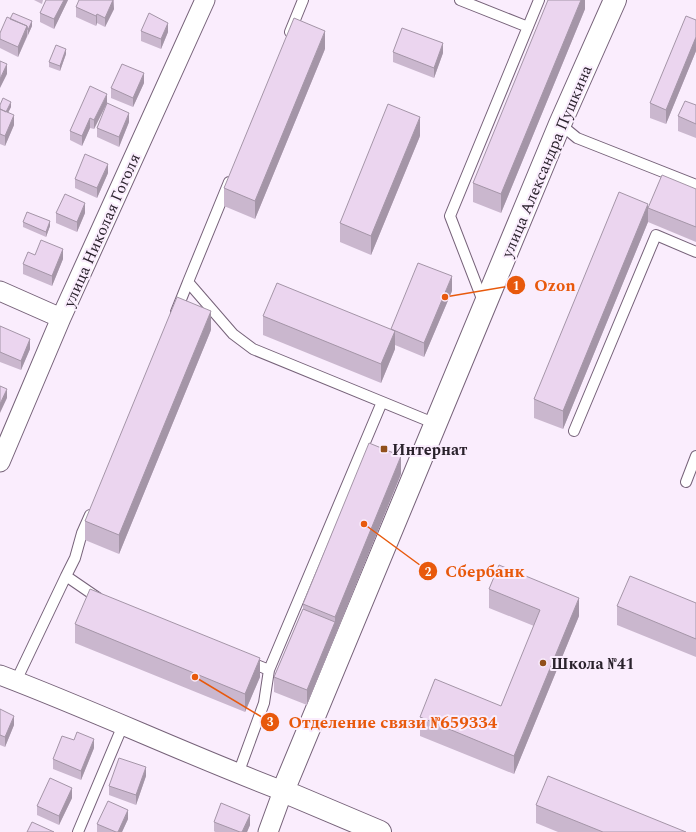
<svg xmlns="http://www.w3.org/2000/svg" width="696" height="832" viewBox="0 0 696 832" font-family="Spectral,serif">
<style>
.lines{fill:none;stroke-linecap:round;stroke-linejoin:round}
.lane-casing{stroke:#766279;stroke-width:12}
.street-casing{stroke:#766279;stroke-width:21}
.secondary-casing{stroke:#766279;stroke-width:24}
.lane{stroke:#fff;stroke-width:10}
.street{stroke:#fff;stroke-width:19}
.secondary{stroke:#fff;stroke-width:22}
.wall{fill:#cab7ce}
.shaded-wall{fill:#a495a7}
.building{fill:#ebd5ef;stroke:#a495a7}
.poi-dot{fill:#91501c;stroke:#faedfd;stroke-width:1.5}
.labels{text-anchor:middle;stroke-width:4;stroke-linejoin:round;paint-order:stroke}
.street-label{font-size:16px;fill:#2a222c;stroke:#faedfd}
.poi-label{font-size:16px;font-weight:bold;fill:#2a222c;stroke:#faedfd;text-anchor:start}
.leader{fill:none;stroke:#e8590c;stroke-width:1.5}
.callout-dot{fill:#e8590c;stroke:#faedfd;stroke-width:1.5}
.mark-label{font-size:12px;text-anchor:middle;font-weight:bold;fill:#fff}
.callout-label{font-size:17px;text-anchor:middle;font-weight:bold;fill:#e8590c;stroke:#faedfd;stroke-width:4;stroke-linejoin:round;paint-order:stroke}
</style>
<rect width="100%" height="100%" fill="#faedfd"/>
<g class="lines">
<g class="lane-casing">
<path id="lane" d="M460 0 528 27
M290 32 303 0
M560 124 577 138 696 185
M188 282 229 182
M484 304 450 216 539 0
M176 312 188 282 233 334 253 349 436 424
M574 431 656 235 696 252
M686 482 696 456
M90 515 82 533 75 558 66 576 98 598
M269 670 382 402
M16 681 66 576
M238 774 264 703 269 670 247 661
M78 832 123 725"/>
</g>
<g class="street-casing">
<path id="street" d="M0 291 61 318
M0 462 61 318 205 0
M0 675C95 711 188 755 283 791L268 832"/>
</g>
<g class="secondary-casing">
<path id="secondary" d="M380 832 283 791 560 124 615 0"/>
</g>
<use href="#lane" class="lane"/>
<use href="#street" class="street"/>
<use href="#secondary" class="secondary"/>
</g>
<path class="wall" d="M34 0H43L42 4Z
M46 0H68L54 29 40 22V13Z
M114 0V9L105 27 97 23 96 26 76 17V7Z
M585 0V9L501 213 473 202V183Z
M696 20V51L666 124 650 118V103Z
M32 26 18 57 0 48V33Z
M141 31 168 32 161 49 141 41Z
M325 49 255 219 224 206V188Z
M393 52 443 53 434 78 393 62Z
M66 54 60 71 49 67V62Z
M144 83 133 107 111 98V88Z
M107 103 94 129 90 128 82 146 70 140V131Z
M0 105 11 107 8 112 14 125 5 146 0 144Z
M696 105V138L678 131V116Z
M129 122 119 147 97 137V128Z
M420 136 371 255 340 242V223Z
M108 173 97 198 75 188V179Z
M696 189V242L648 222 563 429 534 418V399L648 208Z
M56 213H85L77 232 56 223Z
M23 222 50 226 46 237 23 227Z
M35 255 63 259 52 286 23 274V264Z
M452 291 424 357 395 345V349L381 383 263 335V316L391 330Z
M0 326 30 349 21 370 0 362Z
M211 330 119 554 85 540V521Z
M401 474 307 705 274 692V677L303 609V604Z
M489 589 579 616 514 774 420 736V717L501 706 534 626 489 608Z
M696 603V657L617 625V606Z
M75 624 260 677 245 712 75 643Z
M0 709 14 725 5 747 0 745Z
M94 748 81 780 53 769V759Z
M146 776 136 805 109 795V786Z
M72 798 59 825 37 815V806Z
M536 805 686 832H558L536 823Z
M128 819 122 832H97V824Z
M214 822 250 825 247 832H215L214 831Z"/>
<path class="shaded-wall" d="M64 0H68L54 29V19Z
M113 0 114 9 105 27V18Z
M581 0H585V9L501 213V194Z
M97 14V23L96 26V16Z
M32 21V26L28 35V30Z
M168 23V32L161 49V39Z
M27 26V36L18 57V47Z
M325 31V49L255 219V201Z
M696 37V51L666 124V110Z
M443 43V53L434 78V68Z
M66 49V54L60 71V66Z
M7 64V74L0 88V79Z
M144 73V83L133 107V98Z
M107 94V103L94 129V120Z
M11 102V107L6 117V112Z
M129 113V122L119 147V137Z
M14 115V125L5 146V136Z
M420 117V136L371 255V236Z
M90 118V128L82 146V136Z
M108 164V173L97 198V188Z
M85 203V213L77 232V222Z
M648 204V222L563 429V411Z
M50 221V226L46 237V232Z
M63 249V259L52 286V276Z
M452 276V291L424 357V343Z
M211 311V330L119 554V535Z
M395 331V349L381 383V364Z
M30 339V349L21 370V361Z
M7 389V398L0 413V404Z
M401 456V474L307 705V690L335 622V617Z
M579 598V616L514 774V756Z
M260 658V677L245 712V694Z
M14 716V725L5 747V737Z
M94 739V748L81 780V771Z
M146 767V776L136 805V795Z
M72 788V798L59 825V816Z
M128 810V819L122 832H118Z
M250 815V825L247 832H242Z"/>
<path class="building" d="M46 0H64L54 19 40 13Z
M79 0H113L105 18 97 14 96 16 76 7Z
M548 0H581L501 194 473 183Z
M13 13 32 21 28 30 27 26 10 19Z
M149 13 168 23 161 39 141 31Z
M686 16 696 20V37L666 110 650 103Z
M7 17 27 26 18 47 0 39V33Z
M294 18 325 31 255 201 224 188Z
M402 28 443 43 434 68 393 52Z
M56 45 66 49 60 66 49 62Z
M0 61 7 64 0 79Z
M122 64 144 73 133 98 111 88Z
M90 86 107 94 94 120 90 118 82 136 70 131Z
M3 98 11 102 6 112 0 109V105Z
M685 101 696 105V124L678 116Z
M107 103 129 113 119 137 97 128Z
M388 104 420 117 371 236 340 223Z
M0 109 14 115 5 136 0 134Z
M85 154 108 164 97 188 75 179Z
M662 175 696 189V227L648 208Z
M619 192 648 204 563 411 534 399Z
M65 194 85 203 77 222 56 213Z
M27 212 50 221 46 232 23 222Z
M41 240 63 249 52 276 23 264 28 252 35 255Z
M418 263 452 276 424 343 391 329Z
M277 283 395 331 381 364 263 316Z
M177 297 211 311 119 535 85 521Z
M0 326 30 339 21 361 0 352Z
M0 386 7 389 0 404Z
M369 443 401 456 335 617 303 604Z
M499 565 579 598 514 756 420 717 435 679 501 706 540 610 489 589Z
M630 576 696 603V639L617 606Z
M90 589 260 658 245 694 75 624Z
M303 609 335 622 307 690 274 677Z
M0 709 14 716 5 737 0 735Z
M77 732 94 739 81 771 53 759 62 736 74 740Z
M119 758 146 767 136 795 109 786Z
M548 776 686 832H603L536 805Z
M50 778 72 788 59 816 37 806Z
M108 801 128 810 118 832H116L97 824Z
M221 803 250 815 242 832H240L214 822Z
M32 822 54 832H27Z"/>
<g class="poi-dot">
<rect x="380" y="445" width="8" height="8" rx="2"/>
<circle cx="543" cy="663" r="4"/>
</g>
<g class="labels">
<g class="street-label">
<text transform="translate(546 161) rotate(-67)" y="6">улица Александра Пушкина</text>
<text transform="translate(101 230) rotate(-66)" y="6">улица Николая Гоголя</text>
</g>
<g class="poi-label">
<text x="392" y="455">Интернат</text>
<text x="551" y="669">Школа №41</text>
</g>
</g>
<path class="leader" d="M445 297L516 285M364 524L428 571M195 677L270 722"/>
<g class="callout-dot">
<circle cx="445" cy="297" r="4"/>
<circle cx="364" cy="524" r="4"/>
<circle cx="195" cy="677" r="4"/>
<circle cx="516" cy="285" r="10"/>
<circle cx="428" cy="571" r="10"/>
<circle cx="270" cy="722" r="10"/>
</g>
<g class="mark-label">
<text x="516" y="290">1</text>
<text x="428" y="576">2</text>
<text x="270" y="726">3</text>
</g>
<g class="callout-label">
<text x="555" y="291">Ozon</text>
<text x="485" y="577">Сбербанк</text>
<text x="393" y="728">Отделение связи №659334</text>
</g>
</svg>
